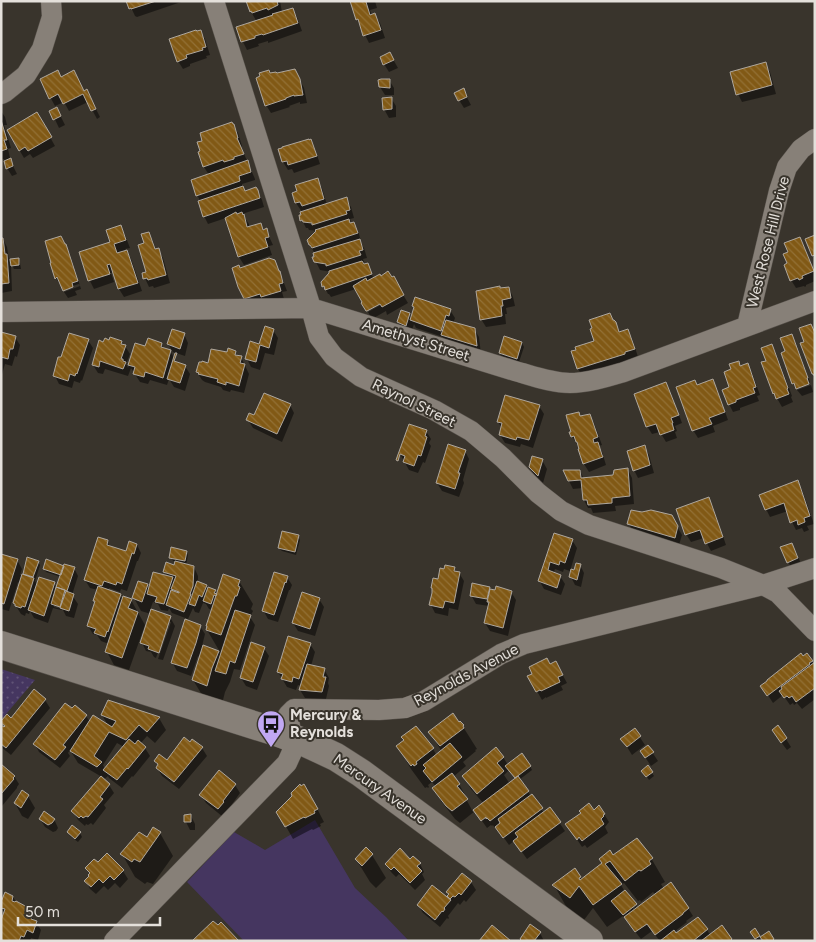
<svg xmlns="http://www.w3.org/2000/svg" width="816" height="942" viewBox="0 0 816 942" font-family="Figtree,sans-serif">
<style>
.green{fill:#453660}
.park{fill:url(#park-dots)}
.shadow{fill:#0007;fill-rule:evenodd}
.building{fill:url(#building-back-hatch);stroke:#aea79e}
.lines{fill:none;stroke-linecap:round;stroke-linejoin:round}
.street-casing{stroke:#58524c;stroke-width:21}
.secondary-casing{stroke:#58524c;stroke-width:29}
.street{stroke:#878078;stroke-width:20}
.secondary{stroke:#878078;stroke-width:28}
.labels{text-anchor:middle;stroke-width:4;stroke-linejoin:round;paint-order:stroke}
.street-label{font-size:15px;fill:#e4e0db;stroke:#39342c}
.poi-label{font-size:15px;font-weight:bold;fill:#e4e0db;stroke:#39342c;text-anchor:start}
</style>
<defs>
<pattern id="park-dots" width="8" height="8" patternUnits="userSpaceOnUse" patternTransform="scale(1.25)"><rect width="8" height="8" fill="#453660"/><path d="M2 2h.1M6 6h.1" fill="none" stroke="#605376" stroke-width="1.8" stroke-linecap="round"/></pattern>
<pattern id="building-back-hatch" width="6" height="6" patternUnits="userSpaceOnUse" patternTransform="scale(1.25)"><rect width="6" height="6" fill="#815915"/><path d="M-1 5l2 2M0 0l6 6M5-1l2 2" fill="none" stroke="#937136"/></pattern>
</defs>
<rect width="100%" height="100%" fill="#39342c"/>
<path class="green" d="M315 820 355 888 386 917 409 941H244L187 882 234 832 265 850Z"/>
<path class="park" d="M1 669 35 680 1 720Z"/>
<path class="shadow" d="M128 1H184L137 17 135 16Z
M248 1H280L282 12 292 9 297 17 302 31 268 43V41L258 44 259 46 247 50 243 42 238 28 257 22 251 12Z
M351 1H375L377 8 370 10 372 16 375 15 380 23 385 38 369 43 357 19Z
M200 31 205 39 210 55 206 56 207 58 190 64V66L183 69 178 61Z
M390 54 398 68 389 72 384 64Z
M765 64 770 72 776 94 742 102 738 94Z
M271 75 299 78 304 88 307 103 300 104V102L289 106 290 107 271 113 266 105Z
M61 78 84 92 91 99 100 117 97 119 88 102 69 111 64 102 55 106 41 80Z
M389 80 394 88V95H385L380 87V81Z
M463 90 471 105 464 108 459 100Z
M391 98 396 106V117L389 118 384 109Z
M57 109 65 125 59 128 51 111Z
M1 111 5 117 7 125H4L11 148 8 149 10 158H9L17 174 12 176 7 168 4 159 1 160Z
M37 114 55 146 33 158 30 154 24 158 8 131Z
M233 125 238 133 242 146 241 147 255 179V180L242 184 244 191 245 192 256 188 262 200 264 207 242 214 249 224V228L260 224 264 230H266L273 245 269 246 272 255 244 265 239 257 226 218 208 224 204 216 201 202 197 195 209 175 204 167Z
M311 140 315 149 320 164 294 173 292 169 288 170 283 162Z
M317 179 322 188 327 205 346 199 351 207 354 218 350 219 352 224 354 223 358 231 361 241 360 242 364 248 367 258 363 259 365 265H367L374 279 381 277 392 279 393 278 408 303 387 315 386 311 372 319 368 312 386 302 356 289 331 297 329 294H328L322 282 331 272 320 270 316 262 315 254 310 245 318 231 309 230 308 228H306L300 216 302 215V212L296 203 293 194Z
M121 227 125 235 130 248 125 249 131 259 142 291 124 297 119 289 114 272 111 273 114 282 94 289 90 281 80 253 111 243Z
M148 233 153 241 156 250H158L163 258 170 283 154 288 153 286 149 287 143 274 147 273 145 244Z
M800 238 804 246 815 273V281L806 285V286L805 287 804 286 796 288 791 280 788 264 789 253Z
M1 239H3L7 247 10 266 11 265 12 291 1 293Z
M67 248 70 254 81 289 75 291 77 295 68 298 64 292 80 286 79 284 63 289 62 286H61L56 278 51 264Z
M18 259 20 263 21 269H14L12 265Z
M274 261 279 270 287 291 282 292 284 299 250 306 245 298 240 269Z
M509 288 513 297 515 306 506 308 507 314H505L506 324 486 327 481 319 501 290Z
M413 306 450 310 455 318 453 324 474 329 479 337 481 354 447 343 443 337 416 328 414 324 411 333 403 330 398 322 409 314 412 318 415 309Z
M609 314 620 332 627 330 632 338 638 357 583 377 578 369 572 352 596 341Z
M273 330 278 338 274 355 265 353 260 370 251 367 247 359Z
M1 334 15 337 20 345 17 357 15 356 12 366 5 364 1 378Z
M184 334 188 343 185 356 173 352 168 344Z
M791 335 796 343 810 382 796 388 782 354 787 352Z
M88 340 93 348 82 381 81 380 80 383 74 381 72 388 59 384 55 376Z
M121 342 123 345 125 346 130 354 126 364 128 368 136 344 146 348 161 344 165 350 171 352 175 360V362L185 366 190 374 185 391 174 387 169 379 167 385 150 380 148 384 140 382 131 368 128 376 105 369 103 374 98 373 93 365 104 343Z
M522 343 524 347 519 362 502 357 500 353Z
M772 345 776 353 792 396 791 397 793 402 782 407 774 393 763 363 767 362Z
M235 352 238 357H241L249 374 244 393 231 390 230 392 223 390 221 387 205 382 202 380 197 372 227 354Z
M738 362 741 367 747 365 752 373 760 395 757 396 759 401 740 408V410L733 412 729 404 732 370Z
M712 381 717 389 728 420 713 426 715 432 698 438 693 430 697 386Z
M666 383 670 391 682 423 675 426 677 431 675 432 677 438 666 442 660 432 652 434 647 426Z
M811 385 813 392 802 396 797 390Z
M290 405 294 413 282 442 253 428 248 420Z
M539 406 544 414 533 448 521 444 520 447 505 443 500 435 502 428 498 422Z
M589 415 594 423 602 445 599 446 602 452 606 465 589 472 584 464 578 444H577L572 436 573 432 580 417Z
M426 431 431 439 429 443 431 446 425 463 423 462 418 473 409 470 400 454Z
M644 447 649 455 654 473 638 478 634 470Z
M465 451 469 459 463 480 464 483 459 497 442 491 437 483Z
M542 460 547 469 543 483 535 476 530 467Z
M628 470 632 478 634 504 615 506 616 511 593 513 591 508H588L584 500 583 488 573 489 569 481 580 471 584 479 614 476Z
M797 482 802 490 814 524 807 526 809 530 804 532 802 528 796 530 792 522 788 511 770 517 766 509Z
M709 499 713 507 726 545 711 551 704 538 691 542 686 534Z
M671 516 682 535 679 545 633 532 629 524Z
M555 535 572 540 577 548 570 571 564 569 563 572 555 569 553 574 560 576 565 584 561 595 544 589 539 580Z
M298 536 300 540 296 555 282 551 279 548Z
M107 541 111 548 126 553 137 545 141 553 138 561H137L127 591 121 589 120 592 109 588 108 591 120 595 123 600H131L145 625 129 670 114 665 107 652 109 644 101 641 97 635 93 634 88 626 96 603 94 601 98 590 90 588 85 580Z
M791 544 796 552 802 566 793 570 788 562Z
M186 552 188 555 186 566 194 567 198 576V583L206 586 208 588 215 591 217 596 239 581 253 604 251 609 253 611 250 617 255 625 240 670 234 669 230 682 225 692 221 708 207 703 193 680 200 657 198 656 191 676 177 671 172 662 200 626 205 634 202 646 220 652 207 630 212 610 209 609 206 604 203 603 199 613 195 612 193 608 188 619 172 613 169 608 168 611 161 610 158 604 153 602 150 610 170 617 175 626 163 660 158 659 171 622H168L156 658 154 657 151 652 146 651 142 643 151 614 141 611 134 598 147 585 150 590 168 577 165 571 175 566 176 562 173 561 171 557Z
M1 555 17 560 22 569 20 575 24 576 28 559 38 562 40 565 35 581 38 586 54 583 57 589 61 577 46 572 44 569 64 567 74 568 78 576 72 595 78 604 74 618 66 616 63 610H65L66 608 54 604V607L62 609 61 610 53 608 48 623 34 618 30 611 29 614 26 613 25 616 21 614 14 603 20 583 18 582 9 611 1 609Z
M580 565 584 573 581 587 575 585 571 577Z
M454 568 456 573H459L464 581 458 610 449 608 448 616 435 613 431 605Z
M287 577 292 585 290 590H289L278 622 268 619 263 610Z
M489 588 490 590 511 592 516 600 508 636 490 631 485 623 489 606 476 604 471 595Z
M319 599 324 607 315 636 298 631 293 623Z
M310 644 315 652 311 666 324 669 329 678 328 683 329 686 326 699 305 698 300 690 302 686 298 685 296 690 287 687 278 672Z
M264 648 269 656 257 690 246 686 241 678Z
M812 661 814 665 815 664V699L802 709 797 703 794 705 793 703 790 705 783 695 773 703 762 686Z
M550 665 560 670 567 683 561 686 563 690 546 698V697L542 700 529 677Z
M45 700 50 708 11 755 1 747V727L7 731 2 722 12 719Z
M102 715 159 718 166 730 155 743 147 736 140 744 145 748 150 756 133 777 132 776 122 788 109 778 108 776 103 780 109 785 114 793 104 805 106 808 93 825 91 823 88 825 86 824 85 826 78 820 73 811 102 777 78 763 70 750 68 753 70 756 60 768 39 752 35 744 86 716 90 722 109 727ZM117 743 124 747 105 769 103 765Z
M460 722 477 749 475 750 476 751 463 762 466 766 453 777 459 784 466 797H465L473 812 484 804 471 789 464 777 503 757 508 765 530 766 532 770 519 780 544 813 550 809 565 831 527 859 514 841 509 845 496 827 495 828 493 825 492 826 491 825 487 828 475 811 460 823 455 819 441 801 434 788 436 787 432 782 428 785 429 787 428 788 427 787 425 788 411 769 398 746 433 749 437 756 442 752 430 732ZM509 770 516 779 510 784 504 775Z
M635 730 645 745 632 755 622 739Z
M778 738 786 739 791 747 787 750Z
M190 744 202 748 207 756 179 789 162 776 157 768 158 766 155 761H168Z
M648 746 658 761 651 766 641 751Z
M1 766 14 776 19 784 17 787V788L2 806 1 805Z
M219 772 235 785 240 793 223 817 206 803 201 795Z
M652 773 654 776 649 780 645 774Z
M28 796 35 808 28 819 22 816 15 803Z
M311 797 324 822 320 824 321 826 313 830 312 829 293 839 278 812Z
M594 811 604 814 609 822 605 827 608 833 587 848 585 845 582 847 567 824Z
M191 816 195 824V830H190L186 822Z
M40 819H54L58 828 56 831 53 832 45 827Z
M72 827 80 833 82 837 78 842 70 836 68 832Z
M160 833 173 856 153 884 147 882 145 884 135 877 122 854Z
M366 849 372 855 386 878 376 888 370 882 356 859Z
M107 855 123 871 128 879 120 888 115 883 108 890 104 886 96 894 90 889 86 881 90 874 87 868 98 864Z
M613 857 651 858 665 882 661 884 664 889 688 908 693 916 686 921 687 922 674 932 676 935 707 930 710 935 721 927 732 941H660L652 931 641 939 623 916 607 927 593 908 584 920 567 908 554 885 580 877 582 880ZM624 883 638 901 640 900 641 902 653 892 656 895 638 908 636 906 633 909V906L621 885Z
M413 858 420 864 424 872 422 874 425 880 415 890 399 874 396 877 391 872 386 864 410 860Z
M471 882 476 890 466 902 464 900 460 905 458 903 448 916 449 918 448 919 447 918 440 927 423 913 418 905 447 898 450 895Z
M13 897 16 902 26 908 41 930 38 940 31 938 30 941H1V914L3 918 5 914 1 908Z
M755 930 761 939 769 933 774 941H757L752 932Z
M540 933 544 941H522Z"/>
<path class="building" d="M126 1H156L131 9V8L129 9Z
M246 1H277L278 5 268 10 267 8 252 13 251 11 250 12Z
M350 1H368L366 2 370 15 375 13 381 30 363 36 358 19 356 20Z
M293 8 298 23 263 35 262 34 255 36V38L241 42 236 27 273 15 272 14Z
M196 30 197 31 201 30 206 47 202 48 203 50 186 55 187 58 177 62 169 39Z
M390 52 394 60 383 65 380 57Z
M766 62 772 85 736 95 730 72Z
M295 69 300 79 303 95 294 96V95L286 98V99L265 106 256 78 260 76 259 73 269 70 270 73 276 72 277 73Z
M58 70 61 77 74 70 84 91 87 89 96 109 91 111 83 94 63 104 58 94 49 99 40 79Z
M381 79H390V88L379 87 378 80Z
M464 88 467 97 458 101 454 93Z
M392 97V109L383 110 382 98Z
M57 107 61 116 53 120 49 111Z
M37 112 52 137 28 151 25 147 19 151 7 130Z
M1 120 7 140H4L7 149 1 151Z
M232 122 233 124H234L238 138H237L244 154 234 157V159L224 162 223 160 203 167 198 152 200 151 197 142 202 141 200 133Z
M309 139V140L311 139 317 156 288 165 287 161 282 162 278 149 282 148V147Z
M11 158 13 166 6 169 4 161Z
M248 160 251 172 239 176 240 181 196 196 191 180Z
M318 178 324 199 302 206 300 202 295 203 292 193 297 191 295 185Z
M243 186 245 191 256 187 258 190 260 198 203 217 198 201Z
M347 197 350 210 346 211 347 214 312 225V223L303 222 302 220 300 221 299 215H301L300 212Z
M236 212 237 214 242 212 243 215 244 214 247 227 261 223 263 230 267 228 269 237 265 238 268 247 238 257 225 218Z
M349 219 350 223 354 222 358 233 312 248 310 245H309L307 240 316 231 315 230Z
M121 225 126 240 114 244 117 253 127 250 138 283 118 289 110 264 107 265 110 274 88 281 79 252 110 242 106 230Z
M149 232 155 249 159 248 166 275 148 280 147 278 143 279 142 273 146 272 138 245 144 243 141 234Z
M815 235V255L812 256 805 239Z
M61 236 65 244H66L78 281 72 283 73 287 63 291 57 277 55 279 50 263H51L45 241Z
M800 237 814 271 802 276 803 278 799 280 798 278 790 281 784 265 787 263 783 254 788 252 784 243Z
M1 238H3L5 254H7L9 283 1 284Z
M360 239 363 250 359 251 361 255 326 266V264L314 262 312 257H314L313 253Z
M19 258V265L11 266 10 259Z
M269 258 275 260 279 271H280L283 283 279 284 281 291 261 297 260 294 244 299 238 287 232 268 239 265 240 268Z
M362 261 364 264 368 263 372 274 325 290 324 286 322 287 321 282 329 273V271Z
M388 271 392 277 394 276 404 295 382 307 380 304 367 311H366L361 303 362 302 353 286 366 278 367 281 380 274 381 276Z
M500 286V288L509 287 511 298 502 300 503 306H501L502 316 480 320 476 291Z
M415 297 451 309 449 316 446 315 441 331 410 320 414 307 412 306Z
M401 310 410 313 406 326 397 322Z
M610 313 613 320H614L616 322 619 332 628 329 635 349 625 352V354L577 369 571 351 576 350 575 347 594 341 590 329 592 328 589 320Z
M446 320 475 328 477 346 441 335Z
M811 324 815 333V377L813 374H812L800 343 804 342 799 328Z
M265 326 274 329 269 348 260 345 256 362 245 359 250 341 259 344Z
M172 329 185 333 180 349 167 344Z
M1 332 16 336 13 349H10L8 359 1 357Z
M69 333 89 339 77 374 76 373 75 376 70 374 68 381 53 376 58 357H61Z
M792 334 808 378H807L809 384 796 389 794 383 792 384 781 353 785 351 780 338Z
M504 336 522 342 517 359 499 353Z
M110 337 122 341 121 344 126 345 121 359H123V361L126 362 123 369 100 361 99 367 92 365 99 340 103 342 105 338 109 340Z
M148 338 162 343 161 347 171 350 163 378 145 372 144 377 133 374 135 367 128 365 135 343 145 346Z
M772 344 788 388 787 389 789 394 776 399 774 393 773 394 761 362 766 361 761 348Z
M228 348 236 351 235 355 242 356 240 363 245 364 239 386 226 382V385L217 382 218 379 198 374 199 373 196 372 199 362H202V361L208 363 211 349 227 352Z
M175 353H177L174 361 186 365 180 383 167 379Z
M739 361 740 366 748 363 756 387 753 388 755 393 736 400V402L728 405 722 390 729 387 724 372 731 369 729 364Z
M713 379 725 412 709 418 712 424 692 431 676 387 695 380 697 385Z
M666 382 679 415 671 418 673 423H672L674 430 660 435 656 424 646 427 634 394Z
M264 393 291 404 277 434 246 420 249 413 254 415Z
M505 395 540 405 529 440 517 437 516 440 499 435 502 423 497 422Z
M579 412 580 416 590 414 598 437 593 439 594 443 598 442 602 455 603 457 583 464 578 449H579L577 442H576L574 436 571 437 569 432H571L567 419 566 415Z
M409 424 427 430 425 436 427 437 421 456 418 455 414 466 403 462 405 456 400 454 398 461 396 460Z
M448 444 466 450 458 473H460L455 489 436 483Z
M645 445 650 465 633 471 627 451Z
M532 456 543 459 538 476 529 467Z
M628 468 630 496 612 498V503L588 505 587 500H583L581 480 568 481 563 470H580L581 478 613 475 614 470Z
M798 480 810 516 804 518 805 522 798 525 797 520 790 523 784 503 765 510 759 495Z
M709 497 723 537 705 544 700 530 685 535 676 509Z
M631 510 642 512 651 510 672 515 678 526 675 538 627 524Z
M282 531 299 535 295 552 278 548Z
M554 533 573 539 565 563 560 561 559 565 550 562 548 570 561 575 557 588 538 581Z
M98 537 108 540 107 545 126 551 129 541 137 544 134 554 132 553 122 584 117 582 116 585 104 581 102 586 84 580Z
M792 543 798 558 787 563 780 547Z
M171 547 187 551 185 561 169 558Z
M1 554 18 559 4 604 1 603Z
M27 557 39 561 33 577 23 574Z
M46 559 64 566 61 575 43 569Z
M175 561 194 566 193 586 190 594H191L184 612 166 605 171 590 179 593V592L171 589 176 576 163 572 166 562 174 565Z
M576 563 581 564 577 580 569 577 571 569 574 570Z
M64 564 75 567 67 591 56 587Z
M445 565 455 567 454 571 460 572 454 603 445 601 443 608 429 605 432 593V588H431L433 578 438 579 440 568 444 569Z
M153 572 173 577 164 604 155 602 157 597 147 594Z
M274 572 288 576 286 583 285 582 274 615 262 611Z
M22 574 34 578 25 607 22 606 21 608 15 606V604L13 603Z
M223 574 240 580 238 586 240 587 237 596H235L221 635 206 630 207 626H206Z
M39 577 55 582 44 616 28 610Z
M138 581 148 584 142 602 132 598Z
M197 581 207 585 202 597 199 595 195 606 189 604Z
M472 583 490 587 487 599 470 596Z
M98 586 121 594 108 632 107 631 105 637 94 633 96 629 87 626 95 601H93Z
M496 586 512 591 503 628 484 623 489 602H487L490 589 495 590Z
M56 587 65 590 60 607 51 604Z
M208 587 216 590 214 593 217 594 216 596 214 595 211 604 203 601Z
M66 591 74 594 69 611 60 608Z
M302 592 320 598 310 629 292 623Z
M123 596 132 599 128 608 138 612 122 658 105 652Z
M151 609 171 616 159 653 148 649 149 646 140 643Z
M235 610 251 615 235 663 230 661 226 674 215 671Z
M185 619 201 625 196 643 187 668 171 663Z
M288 636 311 643 299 679 293 677 292 682 281 679 283 674 277 672Z
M251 642 265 647 253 682 240 678Z
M203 645 219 651 212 668 207 686 192 680Z
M801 653 803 656 807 653 813 661 809 663 810 664 767 696 760 686 767 681V680Z
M547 658 550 664 556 661 563 675 558 677 560 682 541 691 540 690 536 692 527 676 532 674 529 667Z
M815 662V688L796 702 792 696 789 698 787 696 784 698 779 691 782 689 781 687Z
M307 664 325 668 323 677H326L322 692 299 690Z
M34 689 46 699 6 748 1 744V725L4 727 5 726 1 723V721L7 714 11 718Z
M108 700 160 717 147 732 139 725 126 740 109 732 94 756 102 762 97 767 70 751 93 715 112 727 116 721 101 715Z
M65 703 72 708 75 705 87 715 63 745 66 747 55 760 33 744Z
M453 713 459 722 460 721 464 725 463 726 464 728 440 746 428 732Z
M778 725 787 738 781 743 772 730Z
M416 726 434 748 416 762 417 764 414 766 413 764 411 766 396 746 404 740 401 737Z
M635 728 641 736 627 747 620 739Z
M184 737 190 742 192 739 203 747 174 782 156 768 158 764 154 761 159 754 167 760Z
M129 739 135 744 138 740 146 747 128 769 127 768 117 780 103 770Z
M450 743 462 757 432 782 423 771 426 768 423 765Z
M648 745 654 752 645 758 640 751Z
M496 747 504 757 497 763 504 771 477 794 462 776Z
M522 753 531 766 515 778 505 766Z
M1 764 15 776 13 778 14 779 1 794Z
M648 765 653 772 646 777 641 771Z
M219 770 236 784 223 801 224 802 218 809 199 795Z
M452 773 460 784 457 786 468 799 452 811 446 806 432 788Z
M101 776 110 784 100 797 103 799 88 817 86 816 83 818 81 816 79 818 71 811Z
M518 776 529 791 490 821 487 818 486 819V817L481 821 473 810Z
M300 784 301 786 304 784 318 809 314 811 315 813 305 818 304 817 285 827 276 812 292 796 291 793Z
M22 790 29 795 21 808 14 803Z
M532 794 543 808 503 838 495 827 500 823 498 819Z
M589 803 594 810 599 805 605 814 603 815 604 816 601 819 604 824 582 841 579 837 577 840 565 824 581 813 579 811Z
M550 807 561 822 521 852 513 841 518 837 515 833Z
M44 811 55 819 52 823 48 825 39 819Z
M191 814V822H184V815Z
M72 825 81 832 75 839 67 832Z
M153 827 161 832 140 862 134 859 132 862 120 854 139 832 147 837Z
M637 838 653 858 649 861 651 864 641 871 639 870 625 881 610 861 605 864 622 884 593 905 579 886 570 898 552 885 575 868 581 877 579 878 580 880 602 863 599 859 610 850 613 855Z
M366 847 373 854 362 866 355 859Z
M400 848 410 859 413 856 421 863 417 866 422 871 410 883 394 867 391 870 385 864Z
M107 853 124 870 114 880 110 876 103 883 99 879 91 887 84 881 89 876 88 875 90 873 85 868 94 859 98 862Z
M462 873 472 881 461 895 459 893 455 897 453 896 450 899 447 896 449 894 446 892Z
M671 882 689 908 683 913V914L655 935 647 924 635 932 624 917Z
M432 885 451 900 444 908 445 909 443 912 442 911 435 920 417 905Z
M625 890 637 904 623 915 611 901Z
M5 892 13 896 12 901 15 902 16 901 27 907 25 911 33 915 31 919 37 921 33 933 27 930 24 937 21 936 19 941H1V920L5 909 1 908V902Z
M698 917 708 929 693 941H660L674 930 676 933Z
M213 921 218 925 221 922 239 941H192Z
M530 924 541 932 534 941H522L520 939Z
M492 925 511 941H479Z
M722 925 732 939 730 941H701Z
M755 928 760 936 755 939 750 932Z
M769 931 774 939 772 941H763L760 937Z"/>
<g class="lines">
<g class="street-casing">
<path id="street" d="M214 1 311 308 319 337 334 357 361 377 434 410 471 431 503 458 538 493 561 511 589 525 721 568 763 585 778 593 815 631
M1 94 5 92 26 75 42 49 52 17 51 1
M1 312 311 308 515 371C533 376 551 383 570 383 588 383 607 377 624 372L815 301
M747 326 779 191 787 167 801 149 815 139
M114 941 287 763 292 752V737L288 715 294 709 379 710 405 708 424 701 501 654 524 644 763 585 815 568"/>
</g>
<g class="secondary-casing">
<path id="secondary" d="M1 645 279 733 306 743 336 757 361 773 589 941"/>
</g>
<use href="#street" class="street"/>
<use href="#secondary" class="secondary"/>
</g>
<defs>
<g id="bus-pin" transform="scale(1.4375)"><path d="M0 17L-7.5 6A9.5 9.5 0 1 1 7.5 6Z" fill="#c1a8f3" stroke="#39342c"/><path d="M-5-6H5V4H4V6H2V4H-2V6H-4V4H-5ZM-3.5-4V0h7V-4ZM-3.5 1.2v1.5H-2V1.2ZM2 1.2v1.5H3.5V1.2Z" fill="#111"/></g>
</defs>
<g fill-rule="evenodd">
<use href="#bus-pin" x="271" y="724"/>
</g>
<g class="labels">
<g class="street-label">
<text transform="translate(768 242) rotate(-76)" y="5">West Rose Hill Drive</text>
<text transform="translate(416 340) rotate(17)" y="5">Amethyst Street</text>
<text transform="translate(414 403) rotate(26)" y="5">Raynol Street</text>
<text transform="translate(466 675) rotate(-28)" y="5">Reynolds Avenue</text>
<text transform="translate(380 789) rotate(35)" y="5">Mercury Avenue</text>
</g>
<g class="poi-label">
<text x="290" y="720">Mercury &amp;<tspan x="290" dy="17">Reynolds</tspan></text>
</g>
</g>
<rect width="816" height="942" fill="none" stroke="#e4e0db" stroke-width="5"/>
<path d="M18 917v8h142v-8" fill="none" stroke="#e4e0db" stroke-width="2.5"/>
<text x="25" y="917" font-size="15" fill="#e4e0db" stroke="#39342c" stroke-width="4" paint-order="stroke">50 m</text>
</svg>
